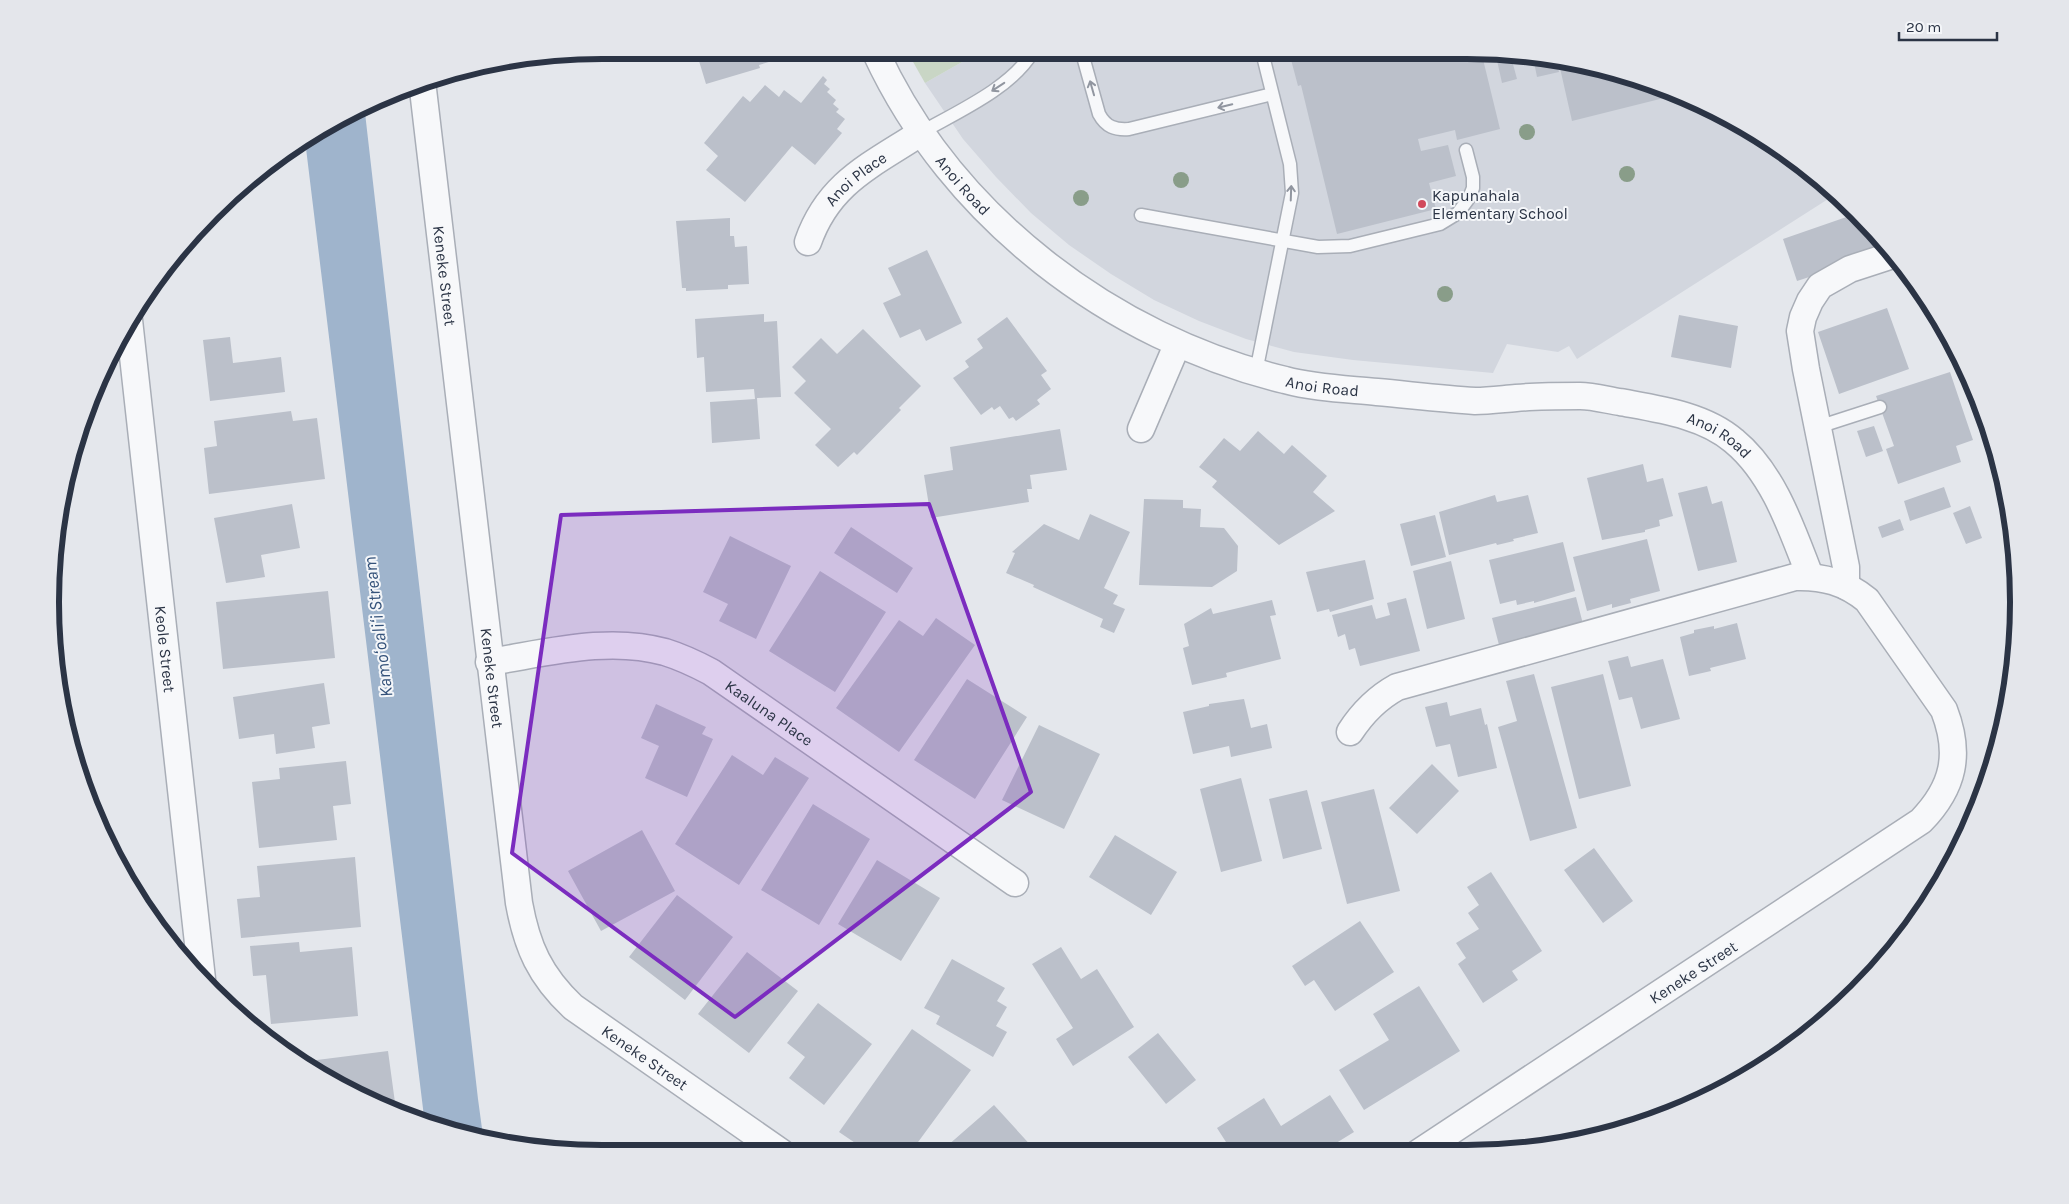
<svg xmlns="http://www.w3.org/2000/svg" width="2069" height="1204" viewBox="0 0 2069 1204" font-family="Karla,sans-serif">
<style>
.built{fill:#d2d6de}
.green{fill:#c9d6c5}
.water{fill:#9fb4cc}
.building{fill:#bbc0ca}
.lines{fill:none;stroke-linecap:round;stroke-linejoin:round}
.lane-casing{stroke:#a9aeb7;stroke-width:15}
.street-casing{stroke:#a9aeb7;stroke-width:29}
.lane{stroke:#f7f8fa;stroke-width:12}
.street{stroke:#f7f8fa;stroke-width:26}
.tree{fill:#899d89}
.oneway{stroke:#9196a0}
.marked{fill:#7b2cbf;fill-opacity:0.2;stroke:#7b2cbf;stroke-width:4;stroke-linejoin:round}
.poi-dot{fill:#d1495b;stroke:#f4f6f9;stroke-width:2}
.labels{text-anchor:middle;stroke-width:4;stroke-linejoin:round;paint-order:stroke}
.street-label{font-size:16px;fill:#2b3445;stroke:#f4f6f9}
.poi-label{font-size:16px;fill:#2b3445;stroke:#f4f6f9;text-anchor:start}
.water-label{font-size:18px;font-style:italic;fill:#34527a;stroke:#f4f6f9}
.rim{fill:none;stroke:#2b3445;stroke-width:6}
</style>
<rect width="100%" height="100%" fill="#e4e7ec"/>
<path class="built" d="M1503 51 1644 79 1773 143 1836 194 1577 359 1569 346 1558 352 1507 344 1493 373 1353 360 1294 352 1246 339 1199 321 1154 300 1111 274 1069 245 1031 213 996 177 963 139 925 83 978 53Z"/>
<path class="green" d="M908 53H978L925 83Z"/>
<path class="water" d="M364 104 478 1099 483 1136 425 1125 305 140Z"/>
<path class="building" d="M1481 51 1500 129 1457 140 1455 130 1418 139 1421 151 1448 145 1456 176 1429 183 1436 209 1337 234 1301 85 1298 86 1289 52H1311L1313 58 1338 52Z
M1495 51 1510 53 1517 79 1502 83Z
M703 54H789V56L759 65 760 68 706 84 699 61 705 59Z
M1533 57 1644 79 1676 95 1572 121 1560 68H1558L1559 72 1537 77Z
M823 76 827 80 824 84 830 89 827 92 836 100 833 104 839 109 836 112 845 119 837 129 842 133 815 165 792 146 745 202 706 170 718 156 704 143 743 96 750 102 765 85 779 97 784 90 801 103Z
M1858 213 1889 251 1797 281 1783 239Z
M730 218V236H734L735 247 747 246 749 284 728 285V289L686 291V288H682L676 221Z
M927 250 962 323 926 341 920 329 900 338 883 303 901 295 888 268Z
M1887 308 1909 369 1839 394 1818 332Z
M764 314V322L777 321 781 397 757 398 760 439 712 443 710 402 755 399 754 389 706 392 704 357 697 358 695 319Z
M1679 315 1738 326 1731 368 1671 357Z
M1007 317 1047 371 1041 375 1051 389 1037 400 1040 404 1016 421 1013 417 1009 419 1000 406 994 410 992 407 981 415 953 378 969 367 965 361 983 348 977 339Z
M863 329 921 386 899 408 901 410 857 455 854 452 838 467 815 445 831 429 794 393 806 381 792 367 821 338 837 354Z
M1944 329 1958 355 1953 356Z
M230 337 233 363 281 357 285 392 210 401 203 340Z
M1950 372 1973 440 1956 446 1961 462 1898 484 1886 449 1894 446 1876 396Z
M291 411 293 421 317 418 325 479 209 494 204 448 217 446 214 421Z
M1874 426 1883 451 1866 457 1857 431Z
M1060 429 1067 470 1030 475 1032 489H1027L1029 502 931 518 924 475 953 470 950 447Z
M1258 431 1284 454 1292 445 1327 476 1313 492 1335 511 1279 545 1212 487 1217 481 1199 467 1224 438 1240 451Z
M1643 464 1647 482 1663 478 1673 516 1659 520 1660 526 1645 530V532L1602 540 1587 478Z
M1707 486 1712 504 1722 501 1737 562 1698 571 1678 493Z
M1944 487 1951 507 1910 521 1904 501Z
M1495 495 1497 502 1528 495 1538 533 1513 539 1514 541 1497 545 1496 543 1449 555 1439 512Z
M1144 499 1183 500V508L1201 509 1200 527 1224 528 1238 546 1237 571 1212 587 1139 585Z
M292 504 300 548 261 555 265 577 226 583 214 518Z
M1970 506 1982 538 1966 544 1953 513Z
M1090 514 1130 532 1104 588 1118 595 1113 604 1125 609 1114 633 1100 627 1103 619 1033 587 1034 585 1006 573 1015 553 1012 552 1044 524 1079 540Z
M1435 515 1446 557 1411 566 1400 524Z
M1900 519 1904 530 1882 538 1878 527Z
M851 527 913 568 897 593 834 553Z
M730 536 791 566 756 639 719 621 728 604 703 592Z
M1647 539 1660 591 1630 599 1631 603 1612 608V604L1587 611 1573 557Z
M1563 542 1575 591 1534 603V601L1517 605 1516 600 1500 604 1489 560Z
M1365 560 1374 599 1330 612 1329 609 1317 612 1306 572Z
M1451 561 1465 619 1427 629 1413 571Z
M820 571 886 612 835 692 769 651Z
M328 591 335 658 223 669 216 602Z
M1576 597 1583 624 1499 645 1492 618Z
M1406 598 1420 651 1360 666 1355 648 1349 650 1345 634 1338 637 1332 615 1372 605 1376 619 1390 615 1387 603Z
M1272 600 1276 615 1270 616 1281 659 1226 673 1227 677 1192 685 1183 648 1189 646 1184 624 1211 608 1213 614Z
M936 618 975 645 899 752 836 708 899 620 923 636Z
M1737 623 1746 659 1710 668 1711 671 1689 676 1680 637 1694 633V630L1714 626V629Z
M1628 656 1631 667 1663 659 1680 719 1641 729 1632 697 1619 700 1608 661Z
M1534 674 1577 828 1530 841 1498 727 1517 721 1506 681Z
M1603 674 1631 786 1579 799 1551 687Z
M967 679 1027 717 975 799 914 760Z
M324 683 330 724 312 727 315 748 276 754 274 734 239 739 233 697Z
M1244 699 1251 728 1267 724 1272 748 1231 757 1229 746 1193 754 1183 712 1209 706V704Z
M1447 702 1450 716 1481 708 1485 725 1487 724 1497 768 1458 777 1450 744 1436 747 1425 707Z
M656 704 706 727 702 734 713 739 687 797 645 778 659 746 641 738Z
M1039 725 1100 754 1064 829 1002 800Z
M732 755 763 775 775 757 809 778 739 885 675 844Z
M346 761 351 804 333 806 337 840 259 848 252 782 280 779 279 768Z
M1432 764 1459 791 1417 834 1389 808Z
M1241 778 1262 861 1221 872 1200 789Z
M1374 789 1400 891 1347 904 1321 802Z
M1307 790 1322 849 1283 859 1269 799Z
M813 804 870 839 819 925 761 890Z
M642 830 675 891 601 931 568 871Z
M1115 835 1177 872 1151 915 1089 877Z
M1594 848 1633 901 1603 923 1564 870Z
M355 857 361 927 241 938 237 899 260 897 257 866Z
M877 860 940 898 901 961 838 924Z
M1491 872 1542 951 1512 971 1518 980 1483 1003 1458 964 1466 958 1456 943 1479 929 1468 913 1479 905 1467 887Z
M677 895 733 937 685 1000 629 957Z
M1360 921 1394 972 1335 1011 1314 980 1305 986 1292 966Z
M299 942 300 952 352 947 358 1016 271 1024 266 975 253 976 250 946Z
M1061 947 1081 979 1097 969 1134 1027 1073 1066 1056 1039 1073 1028 1032 964Z
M747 952 798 991 749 1053 698 1014Z
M952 959 1005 988 997 1001 1007 1007 996 1026 1007 1032 993 1057 936 1024 940 1016 924 1008Z
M1419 986 1460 1051 1364 1110 1339 1070 1389 1040 1373 1014Z
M818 1003 872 1044 824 1105 789 1078 805 1057 787 1043Z
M912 1029 971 1070 910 1153H870L839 1132Z
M1158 1033 1196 1080 1166 1104 1128 1057Z
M388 1051 396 1110 309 1068V1061Z
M1330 1095 1354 1132 1320 1153H1233L1217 1128 1264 1098 1281 1126Z
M994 1105 1035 1150 1032 1153H939Z"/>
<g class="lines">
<g class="lane-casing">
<path id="lane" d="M1082 53 1099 114C1106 127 1115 130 1129 129L1272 94
M922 132C957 112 1011 88 1032 53
M1141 215 1318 247 1350 246 1440 224 1458 213 1469 198 1473 188V177L1466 150
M1256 372 1292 193 1290 164 1262 52
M1818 427 1880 407"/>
</g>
<g class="street-casing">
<g id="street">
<path id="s1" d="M876 53C952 217 1111 338 1285 380 1314 388 1347 389 1377 392 1410 395 1443 399 1475 401 1489 401 1503 399 1516 398 1537 396 1559 396 1580 396 1593 396 1607 400 1620 402 1658 409 1704 415 1734 441 1774 474 1792 530 1810 576"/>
<path id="s2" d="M422 81 519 903C527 947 540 976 573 1007L782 1153"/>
<path id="s3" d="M808 242C829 182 872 165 922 132"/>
<path id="s4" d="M129 320 202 979"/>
<path d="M1141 429 1177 345"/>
<path d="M1846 586V567L1806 369 1800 331 1803 317 1810 301 1820 286 1850 269 1893 255"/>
<path id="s5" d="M489 662C547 653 608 636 665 652 681 657 696 664 711 672L1015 883"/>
<path d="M1350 732C1363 712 1377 698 1397 687L1795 577C1823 576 1845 582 1867 600L1944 710C1961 754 1954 787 1921 821L1418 1153"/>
</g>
</g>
<use href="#lane" class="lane"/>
<use href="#street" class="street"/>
</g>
<g class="tree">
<circle cx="1527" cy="132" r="8"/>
<circle cx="1627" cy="174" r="8"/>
<circle cx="1181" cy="180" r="8"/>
<circle cx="1081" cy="198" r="8"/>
<circle cx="1445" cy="294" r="8"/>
</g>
<defs><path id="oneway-shaft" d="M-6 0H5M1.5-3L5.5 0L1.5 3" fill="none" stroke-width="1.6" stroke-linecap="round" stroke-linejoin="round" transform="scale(1.25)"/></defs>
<g class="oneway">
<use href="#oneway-shaft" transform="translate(998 87) rotate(147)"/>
<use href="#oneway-shaft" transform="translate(1092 88) rotate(-106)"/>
<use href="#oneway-shaft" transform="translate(1225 106) rotate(166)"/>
<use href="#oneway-shaft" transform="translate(1291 193) rotate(-88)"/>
</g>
<path class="marked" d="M929 504 1031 792 735 1017 512 853 561 515Z"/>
<circle class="poi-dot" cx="1422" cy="204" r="5"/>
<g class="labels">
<g class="street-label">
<text dy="6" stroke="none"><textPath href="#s3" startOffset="81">Anoi Place</textPath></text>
<text dy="6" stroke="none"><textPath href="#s1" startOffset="159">Anoi Road</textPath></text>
<text dy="6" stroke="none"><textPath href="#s2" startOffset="196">Keneke Street</textPath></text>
<text dy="6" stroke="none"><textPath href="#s1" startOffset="579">Anoi Road</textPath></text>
<text dy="6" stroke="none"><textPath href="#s1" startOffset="984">Anoi Road</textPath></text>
<text dy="6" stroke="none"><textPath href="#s4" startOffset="331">Keole Street</textPath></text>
<text dy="6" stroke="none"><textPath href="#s2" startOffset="601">Keneke Street</textPath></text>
<text dy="6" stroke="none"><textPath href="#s5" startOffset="299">Kaaluna Place</textPath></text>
<text transform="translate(1693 972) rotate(-33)" y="6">Keneke Street</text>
<text dy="6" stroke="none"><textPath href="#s2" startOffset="1035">Keneke Street</textPath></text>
</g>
<g class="poi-label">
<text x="1432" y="201">Kapunahala<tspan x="1432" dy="18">Elementary School</tspan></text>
</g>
<g class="water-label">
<text transform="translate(378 627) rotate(-97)" y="6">Kamoʻoaliʻi Stream</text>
</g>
</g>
<path d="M0 0H2069V1204H0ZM602 59H1467A543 543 0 0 1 2010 602V602A543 543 0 0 1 1467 1145H602A543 543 0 0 1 59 602V602A543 543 0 0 1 602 59Z" fill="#e4e6eb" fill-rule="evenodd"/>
<path class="rim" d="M602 59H1467A543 543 0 0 1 2010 602V602A543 543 0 0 1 1467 1145H602A543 543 0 0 1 59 602V602A543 543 0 0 1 602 59Z"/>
<path d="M1899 32v8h98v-8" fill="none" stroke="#2b3445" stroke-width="2.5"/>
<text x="1906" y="32" font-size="15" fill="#2b3445" stroke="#f4f6f9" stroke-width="4" paint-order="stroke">20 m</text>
</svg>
